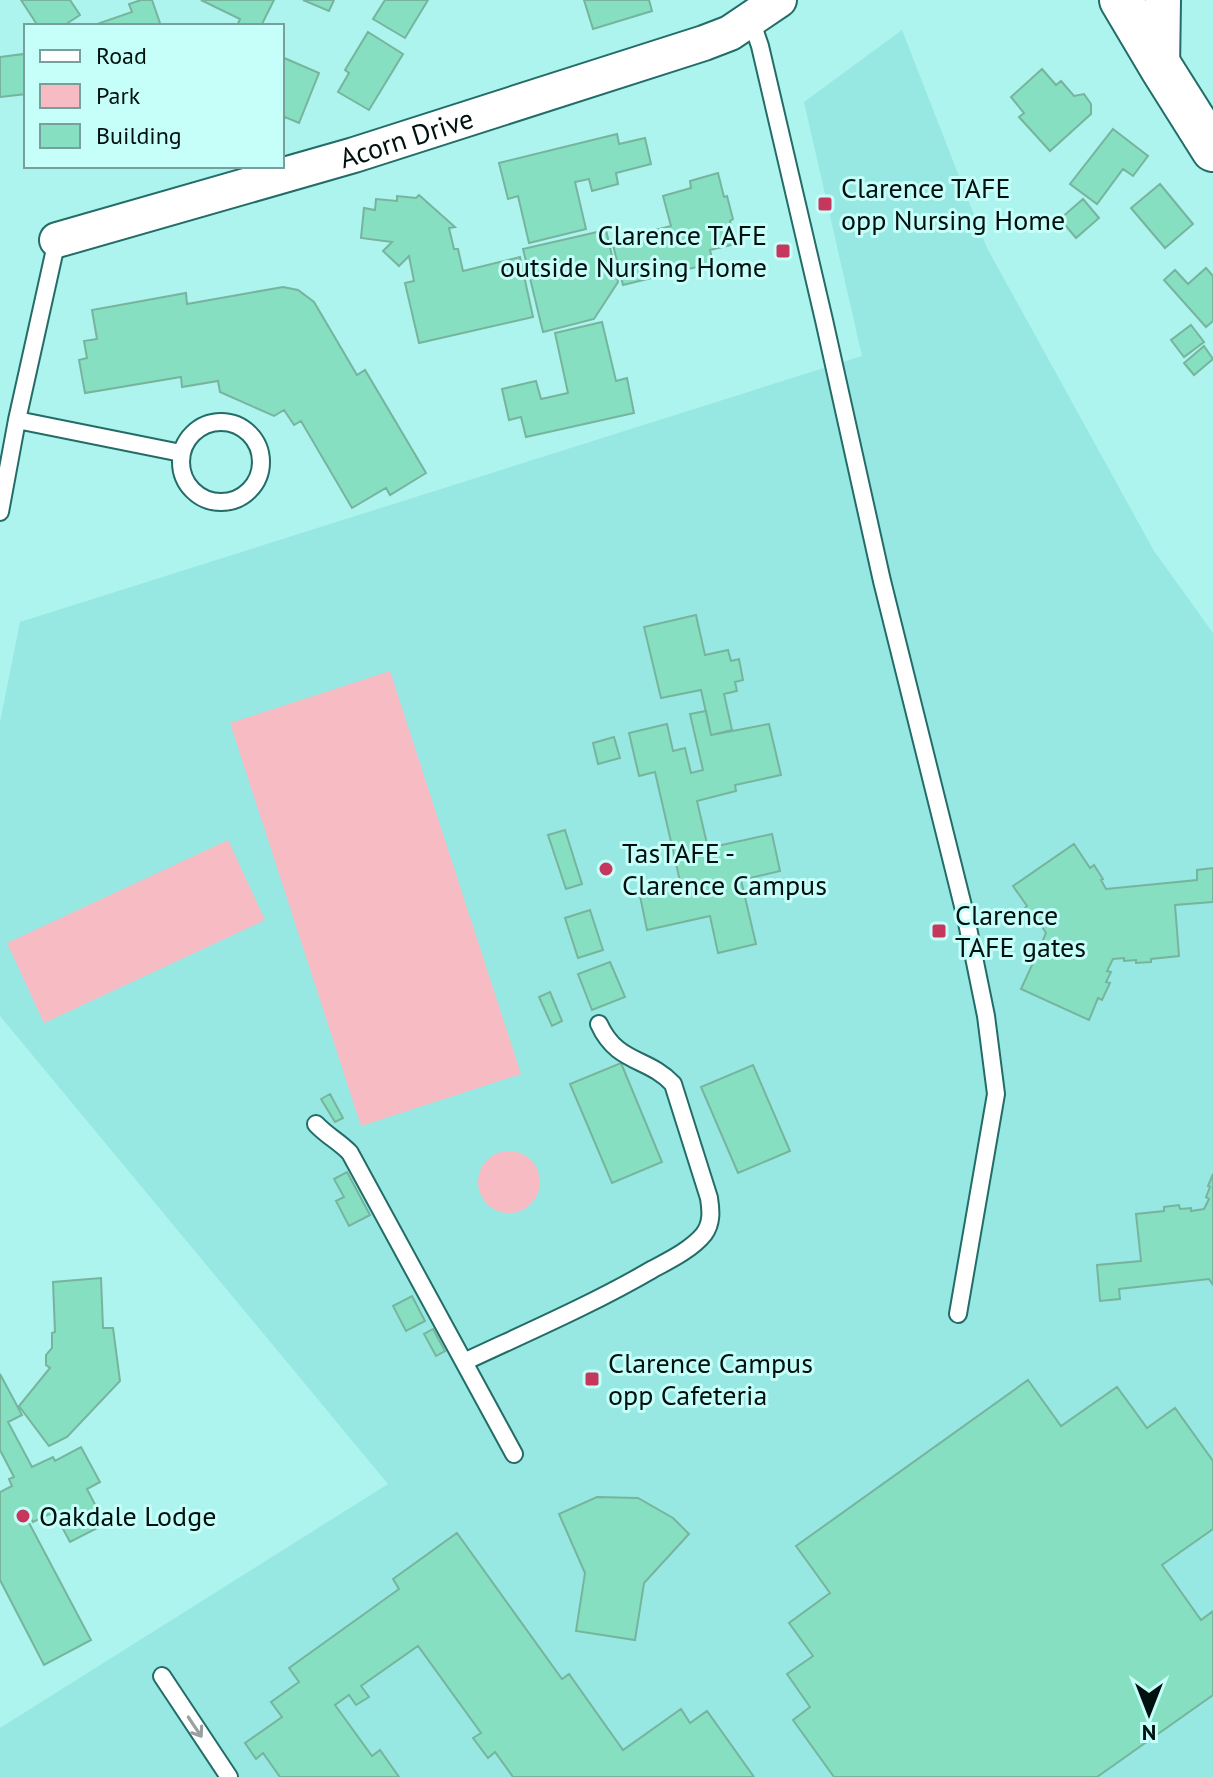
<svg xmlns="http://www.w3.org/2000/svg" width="1213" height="1777" viewBox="0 0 1213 1777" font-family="'PT Sans',sans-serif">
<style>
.built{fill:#97e8e2}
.green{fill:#f6bbc3}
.building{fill:#86dfc0;stroke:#77b49e;stroke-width:2}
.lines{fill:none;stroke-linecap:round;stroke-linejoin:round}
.service-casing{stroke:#236c67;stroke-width:20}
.minor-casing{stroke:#236c67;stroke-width:38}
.tertiary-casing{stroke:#236c67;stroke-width:46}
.service{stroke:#fff;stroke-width:16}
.minor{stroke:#fff;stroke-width:34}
.tertiary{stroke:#fff;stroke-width:42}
.oneway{stroke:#99a09f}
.poi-dot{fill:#c6375d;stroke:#c6fef9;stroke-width:3}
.labels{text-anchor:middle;stroke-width:6;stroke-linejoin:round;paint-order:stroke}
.street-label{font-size:28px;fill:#00110f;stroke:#c6fef9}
.poi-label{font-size:28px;fill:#00110f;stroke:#c6fef9;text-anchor:start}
</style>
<rect width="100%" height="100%" fill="#adf3ee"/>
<path class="built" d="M902 30 987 248 1154 551 1213 633V1777H0V1728L388 1484 0 1016V722L20 622 862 356 804 102Z"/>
<path class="green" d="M390 671 521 1074 361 1126 230 723Z
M228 840 265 920 44 1023 7 943Z
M478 1182a31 31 0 1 1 62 0a31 31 0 1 1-62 0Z"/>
<path class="building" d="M21 0H70L80 15 63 26H38Z
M141 0H152L161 26H98L97 24 132 12 129 4Z
M201 0H274L261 26H237L240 19Z
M303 0H334L329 11Z
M385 0H428L405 38 373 19Z
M584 0H649L652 11 593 29Z
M368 32 403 54 369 110 338 92 349 73 345 70Z
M24 54 26 94 0 97V57Z
M282 57 319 73 299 123 285 117 282 124Z
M1042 69 1056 85 1061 81 1074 96 1084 94 1091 104V114L1050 151 1019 117 1024 113 1011 97Z
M1113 129 1148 156 1133 176 1123 169 1097 204 1070 184Z
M617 134 619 144 645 138 651 164 616 173 618 184 592 191 589 179 575 182 586 229 529 243 518 196 508 199 499 163Z
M718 173 724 197 727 196 733 219 730 221 735 244 710 250 713 263 623 285 612 241 671 226 663 196 691 188 690 181Z
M1160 184 1193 224 1165 248 1131 208Z
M419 195 455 227 449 228 454 249H458L463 271 520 257 533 317 419 343 405 283 414 281 409 256 399 266 383 251 392 242 361 238 364 208 375 210 376 199 397 201V196L416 198Z
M1083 199 1099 218 1076 238 1060 219Z
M606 230 618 282 594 319 543 332 523 249Z
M1206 268 1213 276V321L1206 327 1164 280 1175 270 1188 284Z
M283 287 298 290 314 302 357 375 365 370 426 473 390 495 386 488 352 508 301 421 294 425 284 410 274 416 220 392 218 381 182 387 181 377 85 393 79 360 87 358 84 341 97 339 92 310 186 293 187 304Z
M602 322 616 381 627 378 634 413 526 437 521 417 509 420 502 389 536 381 541 399 568 393 555 333Z
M1191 325 1204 342 1184 357 1171 340Z
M1204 346 1213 359 1194 375 1184 363Z
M696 615 705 655 728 650 731 661 739 659 743 680 735 682 737 691 724 694 732 730 711 735 701 690 661 698 644 627Z
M706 711 711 735 769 724 781 775 735 785 736 791 697 801 708 848 772 834 780 871 741 880 756 944 718 953 710 916 647 930 639 891 680 881 655 772 639 776 629 733 667 724 673 751 685 748 691 773 703 770 690 714Z
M614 737 620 758 598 764 593 743Z
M565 830 582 884 566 889 548 835Z
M1074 844 1090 868 1094 865 1103 879 1101 880 1106 889 1197 880V870L1213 868V902L1175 905 1179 956 1151 959V962L1136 963V960L1124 961V958L1113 959 1107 971 1111 972 1106 982 1110 983 1102 1000 1098 998 1089 1020 1021 989 1033 963 1029 962 1037 945 1040 947 1046 933 1038 920 1035 922 1025 908 1027 906 1013 886Z
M590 910 603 950 578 958 565 918Z
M610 962 625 997 592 1010 578 974Z
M550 992 562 1021 552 1026 539 997Z
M621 1063 662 1162 612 1183 570 1084Z
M753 1065 790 1151 738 1173 701 1087Z
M330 1094 343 1118 335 1122 321 1099Z
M347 1172 370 1215 349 1226 336 1201 344 1197 334 1179Z
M1213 1174V1285L1209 1279 1119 1289 1120 1299 1100 1301 1097 1265 1141 1261 1136 1214 1164 1211V1207L1179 1205 1180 1209 1191 1208V1211L1204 1209 1209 1199 1206 1197 1210 1187 1208 1186Z
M101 1278 103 1328H113L120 1381 67 1437 49 1446 19 1406 50 1368 46 1365V1355L52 1348V1333L55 1332 53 1282Z
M412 1296 425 1321 406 1331 393 1306Z
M433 1329 445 1351 436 1356 424 1334Z
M0 1374 22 1415 8 1422 32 1467 53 1457 55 1461 81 1447 100 1482 87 1489 105 1524 70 1542 54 1512 33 1522 31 1519 28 1521 91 1640 44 1665 0 1580V1492L12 1486 9 1479 14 1477 0 1450Z
M1028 1380 1061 1426 1117 1387 1147 1428 1175 1408 1213 1461V1529L1162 1565 1201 1620 1213 1611V1695L1097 1777H834L793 1720 810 1707 787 1674 813 1656 789 1623 830 1593 796 1546Z
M597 1497 638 1498 673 1518 689 1534 644 1583 635 1640 576 1631 585 1573 559 1514Z
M457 1533 562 1679 569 1674 623 1750 681 1709 690 1723 707 1711 754 1777H513L495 1752 488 1758 473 1738 481 1733 418 1646 361 1686 369 1697 356 1705 349 1695 335 1705 372 1756 380 1750 399 1777H280L263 1753 256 1759 245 1743 282 1717 271 1702 299 1682 289 1668 399 1589 393 1579Z"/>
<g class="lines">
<g class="service-casing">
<path id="service" d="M751 20 760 46 824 320 882 581 966 918 986 1016 996 1094 958 1314
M17 420 181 453
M181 462a40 40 0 1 1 80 0a40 40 0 1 1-80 0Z
M0 512 17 420 57 240
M316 1124C327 1136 340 1142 350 1153L514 1454
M464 1362C528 1332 593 1304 653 1269 670 1260 692 1249 704 1234 712 1223 711 1211 709 1198L673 1084C648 1057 617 1064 599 1024
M162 1676 229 1777"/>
</g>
<g class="minor-casing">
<g id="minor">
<path d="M1162 69 1163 0"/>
<path id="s1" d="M57 240 354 155 704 43 730 33 779 0"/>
</g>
</g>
<g class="tertiary-casing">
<path id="tertiary" d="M1121 0 1162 69 1213 150"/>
</g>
<use href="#service" class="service"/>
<use href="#minor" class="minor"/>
<use href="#tertiary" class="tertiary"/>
</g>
<defs><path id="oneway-shaft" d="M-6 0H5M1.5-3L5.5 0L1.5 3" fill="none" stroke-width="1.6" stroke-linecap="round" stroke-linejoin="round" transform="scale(2)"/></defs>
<use class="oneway" href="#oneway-shaft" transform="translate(195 1727) rotate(56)"/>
<g class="poi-dot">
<rect x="817" y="196" width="16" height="16" rx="4"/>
<rect x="775" y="243" width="16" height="16" rx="4"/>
<circle cx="606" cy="869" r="8"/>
<rect x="931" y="923" width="16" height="16" rx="4"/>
<rect x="584" y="1371" width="16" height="16" rx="4"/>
<circle cx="23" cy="1516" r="8"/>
</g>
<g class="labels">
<g class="street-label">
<text dy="10" stroke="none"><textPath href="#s1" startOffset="364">Acorn Drive</textPath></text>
</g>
<g class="poi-label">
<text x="841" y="198">Clarence TAFE<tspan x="841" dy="32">opp Nursing Home</tspan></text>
<text x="767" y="245" text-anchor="end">Clarence TAFE<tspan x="767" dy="32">outside Nursing Home</tspan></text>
<text x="622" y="863">TasTAFE -<tspan x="622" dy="32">Clarence Campus</tspan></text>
<text x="955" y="925">Clarence<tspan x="955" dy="32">TAFE gates</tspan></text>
<text x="608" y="1373">Clarence Campus<tspan x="608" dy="32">opp Cafeteria</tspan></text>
<text x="39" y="1526">Oakdale Lodge</text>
</g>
</g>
<rect x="24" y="24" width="260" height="144" fill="#c6fef9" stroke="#779f9b" stroke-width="2"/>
<rect x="40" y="50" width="40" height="12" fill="#ffffff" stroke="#779f9b" stroke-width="2"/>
<text x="96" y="64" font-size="24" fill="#00110f">Road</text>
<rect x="40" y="84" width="40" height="24" fill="#f6bbc3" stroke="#779f9b" stroke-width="2"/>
<text x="96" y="104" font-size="24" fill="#00110f">Park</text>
<rect x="40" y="124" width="40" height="24" fill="#86dfc0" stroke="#779f9b" stroke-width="2"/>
<text x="96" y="144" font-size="24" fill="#00110f">Building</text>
<g transform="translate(1149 1713) rotate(180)" stroke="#c6fef9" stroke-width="6" paint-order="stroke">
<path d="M0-6L14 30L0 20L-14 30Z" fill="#00110f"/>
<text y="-12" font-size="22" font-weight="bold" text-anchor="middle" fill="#00110f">N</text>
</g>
</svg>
